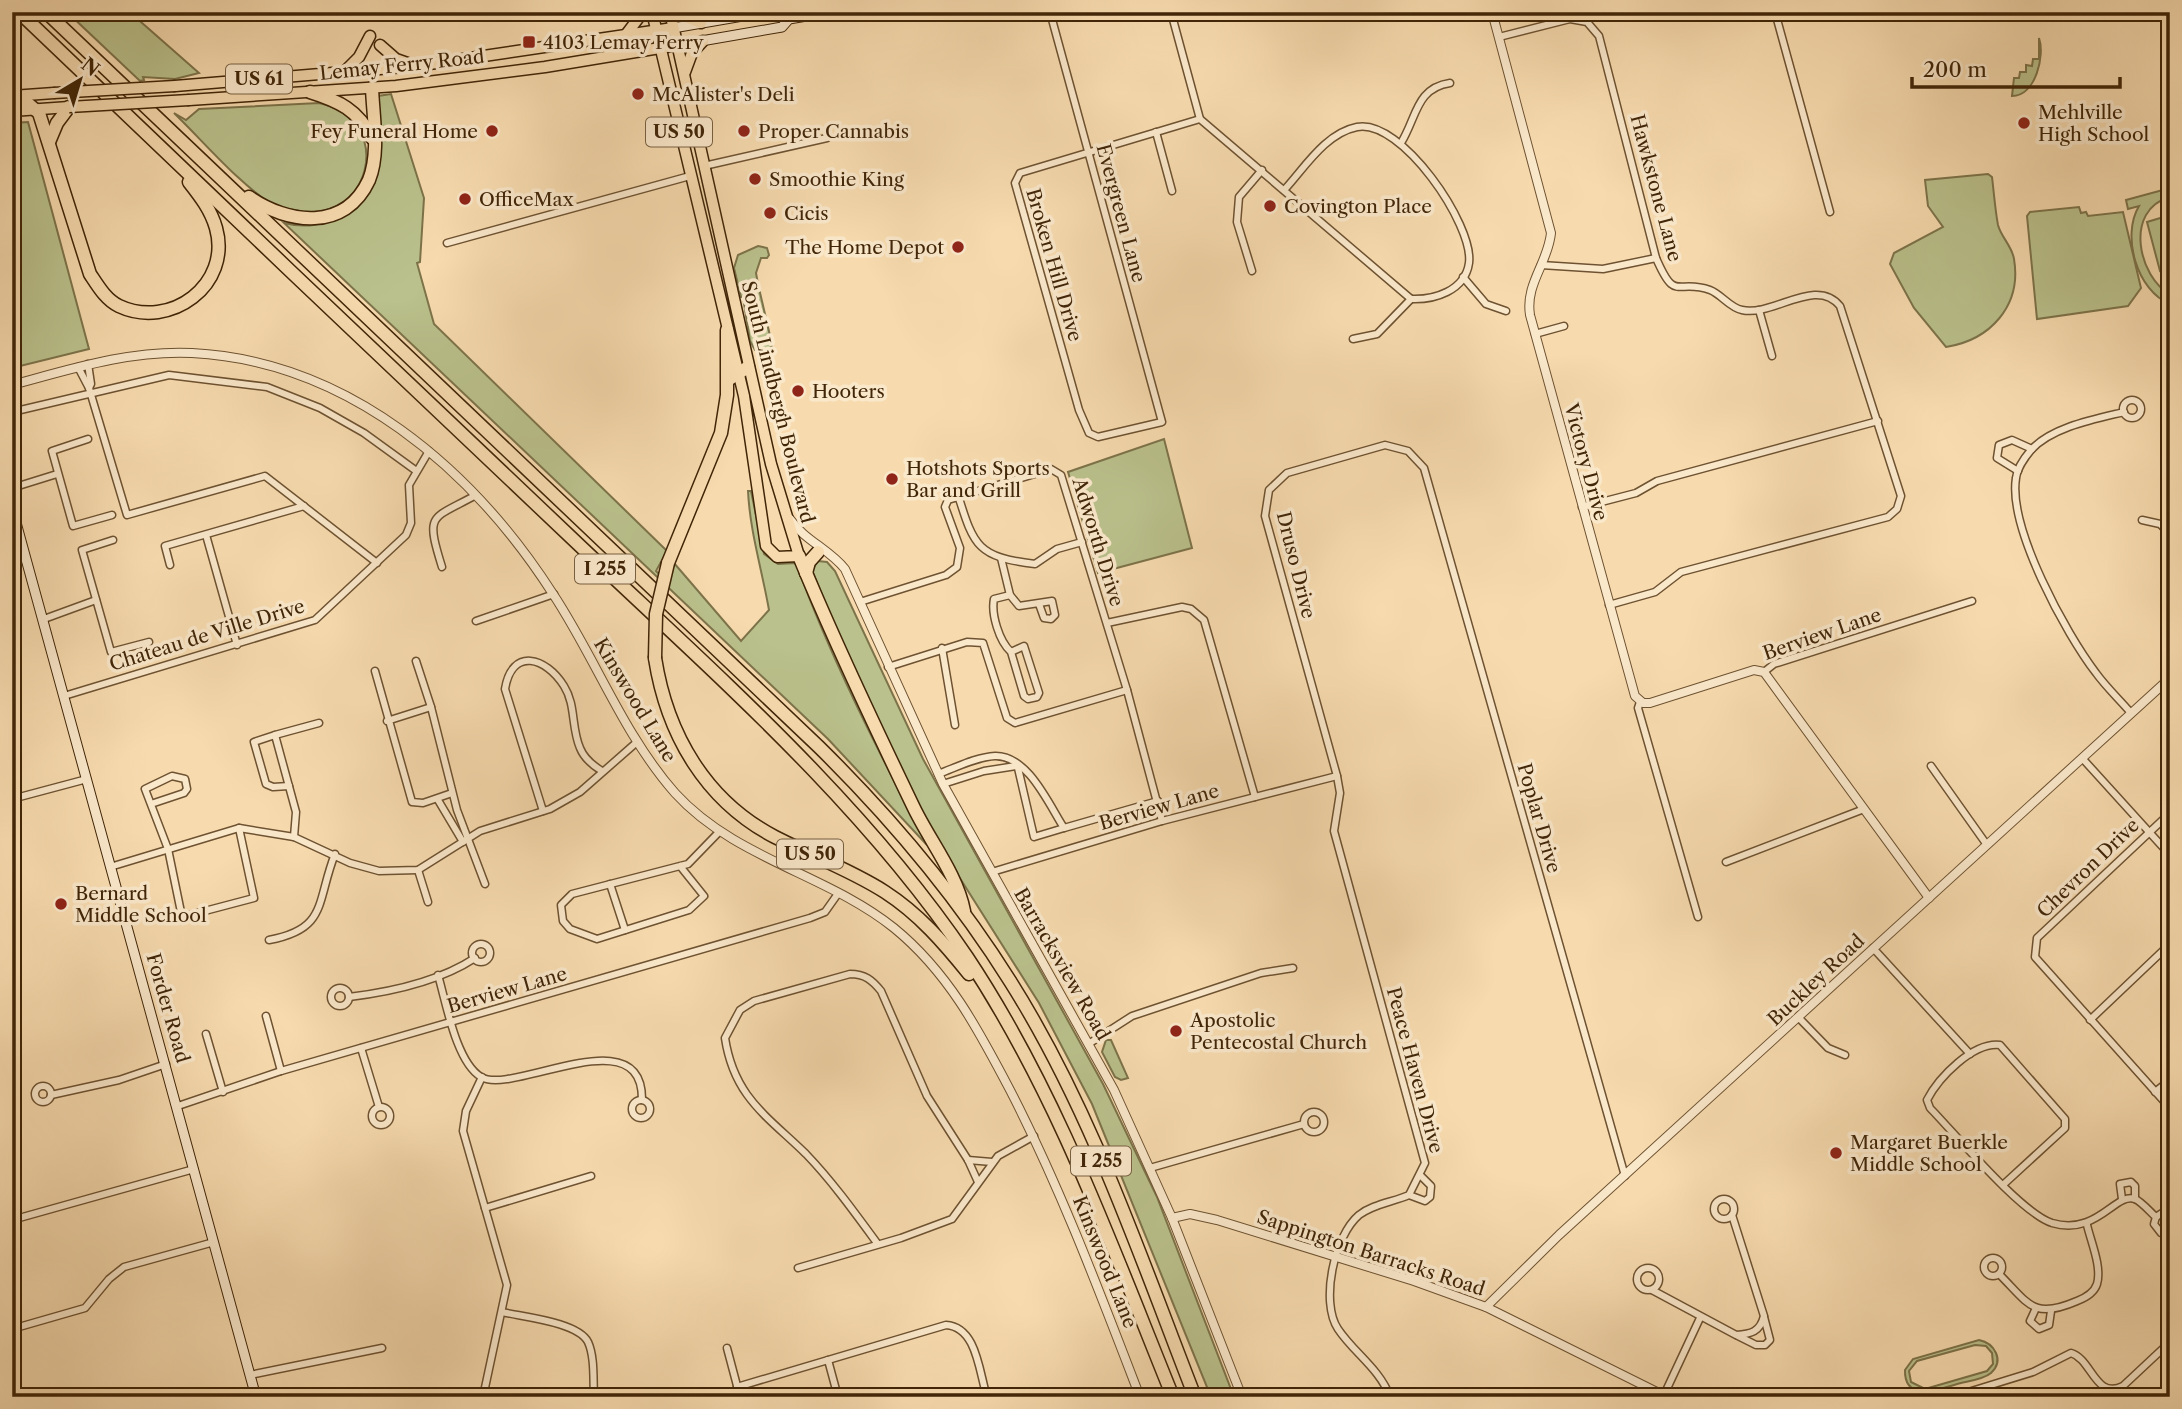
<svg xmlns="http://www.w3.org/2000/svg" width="2182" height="1409" font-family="'Libre Caslon Text',serif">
<rect width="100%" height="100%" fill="#f7dbaf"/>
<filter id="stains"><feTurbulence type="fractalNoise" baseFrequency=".00286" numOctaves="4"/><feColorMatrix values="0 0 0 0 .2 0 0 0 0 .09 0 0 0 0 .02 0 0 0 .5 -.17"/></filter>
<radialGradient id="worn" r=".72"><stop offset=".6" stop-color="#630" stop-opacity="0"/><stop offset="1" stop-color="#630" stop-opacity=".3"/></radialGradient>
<!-- green -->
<g fill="#bac18c" stroke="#7d734a" stroke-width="2" fill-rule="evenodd">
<polygon points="67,12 133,15 199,73 175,79 143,77 144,80 140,81"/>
<path d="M2039,38C2045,55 2036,96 2012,96L2014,78H2019L2020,72H2026V65L2032,66L2033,59H2039Z"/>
<path d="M391,94L424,198L420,262L417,263L434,324L667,551L656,571L667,582L674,563L741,641L769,610C762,570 750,532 748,491H751L764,554L778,564L796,563C831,660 880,754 927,845L828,739L284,223C316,231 338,220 363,200L378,96Z"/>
<path d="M319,103C398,121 370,228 294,210C287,209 279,208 273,205C238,183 204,142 174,113L186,120L199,109Z"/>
<polygon points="28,122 89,349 12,368 12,123"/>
<path d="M1988,174L1992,177C1994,193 1995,209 1998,225C2001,237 2012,246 2014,259C2022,306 1990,340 1946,347L1914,308L1890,264L1894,253L1943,227L1928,206L1925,180Z"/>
<path d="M2170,188V197C2123,210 2139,278 2170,294V304C2137,291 2121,236 2139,206L2128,209L2126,200Z"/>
<polygon points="2079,207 2081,213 2086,212 2088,216 2123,212 2141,288 2128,306 2037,319 2027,216 2030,212"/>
<polygon points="2170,215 2170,268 2160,271 2147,222"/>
<polygon points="758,246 767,248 769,255 767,258 761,258 756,273 758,284 771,340 772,351 755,350 750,341 743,297 741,297 734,268 738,255"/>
<polygon points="1164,439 1192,548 1098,573 1068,472"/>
<polygon points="818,561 827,562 835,571 923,759 1103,1084 1157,1197 1234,1397 1211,1397 1092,1104 1039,1003 937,842 856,679 812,570"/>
<polygon points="1106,1040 1111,1040 1128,1078 1121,1080 1115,1077 1102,1052"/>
<path d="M1979,1340C1994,1343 2005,1360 1991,1373C1984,1379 1970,1381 1961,1383C1942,1388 1904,1404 1905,1370L1913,1359ZM1975,1345L1986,1346L1992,1353L1993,1364L1987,1371L1925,1389L1911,1382L1909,1371L1917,1361Z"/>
</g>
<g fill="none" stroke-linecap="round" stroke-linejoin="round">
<!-- minor casing -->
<g stroke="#6e5231" stroke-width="9">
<g id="minor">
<polyline points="1050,12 1162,422 1098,437 1089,433 1079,410 1015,183 1020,173 1200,119"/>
<polyline points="1171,12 1200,119 1411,299"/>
<polyline points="1775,12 1830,212"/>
<path d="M1499,37L1570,19L1587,22L1599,36L1656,258C1676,304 1676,278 1710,290C1721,294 1730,308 1742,310C1773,317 1816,276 1840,306L1901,496L1897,509L1888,517L1681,572L1655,592L1609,605"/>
<polyline points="1156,132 1172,191"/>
<path d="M1401,143C1417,117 1416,88 1450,83"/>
<polyline points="704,166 827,138"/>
<path d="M1285,189C1305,167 1326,133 1357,127C1401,118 1474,225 1469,263C1465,291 1434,300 1411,299"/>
<polyline points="447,243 690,176"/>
<polyline points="1541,265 1603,269 1656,258"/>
<polyline points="1252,271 1237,222 1239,197 1262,170"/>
<polyline points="1463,277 1486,304 1506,311"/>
<polyline points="1759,310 1772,356"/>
<polyline points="1535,334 1564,326"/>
<polyline points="1353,339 1377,334 1411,299"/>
<polyline points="88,364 91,384 89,388"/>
<polyline points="78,367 89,388 127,515 265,476 377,563"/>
<circle cx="2132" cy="409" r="9"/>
<polyline points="12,412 169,375 267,387 320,408 364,433 415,470"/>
<path d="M2124,412C2095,419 2052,427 2031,450C2025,457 2017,469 2016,478C2008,528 2066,634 2096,673C2106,687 2120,700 2131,713"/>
<polyline points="88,439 52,451 73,526 112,515"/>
<polyline points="2018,471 1997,458 1999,445 2012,440 2032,449"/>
<polyline points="12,488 57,474"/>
<path d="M958,495C974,547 978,557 1035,564L1057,549L1082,542"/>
<polyline points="1582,507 1636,493 1657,481 1878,421"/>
<polyline points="2142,520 2160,524 2170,534"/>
<polyline points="206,535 237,645"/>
<polyline points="113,540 82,550 111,652 149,642"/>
<polyline points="1001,558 1010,595 1019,606 1052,601 1055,615 1051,619 1044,618 1039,604"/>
<polyline points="170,565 165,546 304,506"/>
<path d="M442,567C425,512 431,520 476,495"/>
<path d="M1010,595L994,599C991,614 999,641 1011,652L1024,646L1039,693L1037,697L1028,699L1024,696L1011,652"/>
<polyline points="860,602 946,575 957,567 960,548 945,507 948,500 1051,469 1061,475 1127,690 1162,821"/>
<polyline points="44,619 96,600"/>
<polyline points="476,621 554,594"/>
<polyline points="1107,623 1182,607 1191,609 1204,620 1255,797"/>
<polyline points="942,648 955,725"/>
<polyline points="416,661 431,707 457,810 485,884"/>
<polyline points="888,667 967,642 983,643 1007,718 1015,723 1127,690"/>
<polyline points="375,671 412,802 423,803 452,793"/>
<polyline points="1764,672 1774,664 1972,601"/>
<polyline points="64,696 315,620 406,535 411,523 409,485 429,451"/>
<polyline points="1640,702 1638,708 1698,917"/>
<polyline points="387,721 431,707"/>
<polyline points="275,735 254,742 266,784 273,787 289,786"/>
<polyline points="2082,758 2170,855"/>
<polyline points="1931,766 1987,845"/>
<polyline points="1018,768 1034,837 1064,828"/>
<path d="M938,774C955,768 976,757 995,756C1028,755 1049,805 1064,828L1158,801"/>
<polyline points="943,784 984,771 1016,766"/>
<polyline points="12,799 87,779"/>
<polyline points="438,800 463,842"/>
<polyline points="151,804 184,793 187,789 185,779 172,776 145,789 168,849 182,917 254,898 239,828"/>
<path d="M543,811L505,689C512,647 546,657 564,686C576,705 571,727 580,748C584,758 592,765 602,771"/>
<polyline points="2170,813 2037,938 2035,957 2170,1108"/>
<polyline points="294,837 296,812 275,735 319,723"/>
<polyline points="1726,862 1864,809"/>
<polyline points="680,866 704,896 689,910 597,939 570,929 563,921 561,905 572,894 680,866 688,864 720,831"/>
<polyline points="110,867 239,828 294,837 350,863 379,871 418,870 480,831 550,809 580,792 637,742"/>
<polyline points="418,870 428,902"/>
<polyline points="992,872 1162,821 1337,776"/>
<polyline points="610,884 625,930"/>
<path d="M269,940C328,929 316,902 335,854"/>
<circle cx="481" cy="953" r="9"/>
<polyline points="1873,948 1970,1054"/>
<path d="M438,975C446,1002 456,1062 481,1077C513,1096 643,1016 642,1100"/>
<circle cx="340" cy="997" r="9"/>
<path d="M349,997C390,992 440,981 475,958"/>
<polyline points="266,1016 281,1071"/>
<polyline points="1798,1017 1828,1048 1845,1055"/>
<polyline points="2090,1020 2170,944"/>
<polyline points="206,1034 223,1092"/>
<polyline points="1090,1043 1132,1016 1261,973 1293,968"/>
<polyline points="361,1048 379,1107"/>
<polyline points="482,1077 466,1111 463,1131 507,1285 483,1397"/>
<circle cx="43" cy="1094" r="8"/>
<polyline points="2155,1092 2170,1080"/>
<polyline points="51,1095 119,1080 166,1064"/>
<circle cx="641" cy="1109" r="9"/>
<polyline points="178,1106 281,1071 810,918 825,912 837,895"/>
<circle cx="381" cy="1116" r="9"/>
<circle cx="1314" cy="1122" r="10"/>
<polyline points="968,1160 992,1162"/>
<polyline points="1150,1168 1304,1124"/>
<path d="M2004,1184L2065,1128V1119L2000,1045C1973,1042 1939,1077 1927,1100L1930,1108C1957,1136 2021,1213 2052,1223C2098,1236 2115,1192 2135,1199C2142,1202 2150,1212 2156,1217"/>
<polyline points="1409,1195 1425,1201 1430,1197 1431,1186 1421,1176"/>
<polyline points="2122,1199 2120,1184 2131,1182 2135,1186 2135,1199"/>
<circle cx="1724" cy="1209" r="10"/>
<polyline points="485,1208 591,1176"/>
<polyline points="2156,1217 2154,1224 2161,1233 2170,1231"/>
<polyline points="2156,1217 2162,1213 2170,1216"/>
<polyline points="12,1220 194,1169"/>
<path d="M877,1243C855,1213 832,1181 806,1154C767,1116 734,1097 725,1038L740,1010L754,1001L850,974C865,974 872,980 881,991L927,1096L968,1160L978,1182"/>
<circle cx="1993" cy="1267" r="9"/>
<polyline points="798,1268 901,1238 952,1219 998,1156 1034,1136"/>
<circle cx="1648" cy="1279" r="11"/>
<path d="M1999,1274C2029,1304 2033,1320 2077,1301C2085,1298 2094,1293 2097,1284C2102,1267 2091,1242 2087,1225"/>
<path d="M1652,1290L1736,1335C1751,1334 1760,1332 1764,1316L1732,1215"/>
<polyline points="2036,1308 2030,1321 2039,1329 2049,1325 2051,1311"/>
<path d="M502,1312C523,1317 578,1322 588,1342C595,1357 593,1381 594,1397"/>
<polyline points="12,1329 85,1308 109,1279 124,1267 214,1242"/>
<polyline points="1738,1336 1756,1345 1765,1345 1770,1340 1764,1317"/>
<polyline points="727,1348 740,1397"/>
<polyline points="828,1360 838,1397"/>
<polyline points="250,1375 382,1348"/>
<path d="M737,1387L946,1325C977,1327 979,1372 987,1397"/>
<polyline points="1664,1395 1700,1318"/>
<path d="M1390,1397C1380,1369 1354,1353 1338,1329C1320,1302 1334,1236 1359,1215C1373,1204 1393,1202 1409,1195L1425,1163L1334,831L1340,793L1337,776L1265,516L1269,490L1287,473L1385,445L1408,451L1424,468L1625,1176"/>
<path d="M1952,1397L2033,1372L2071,1353C2092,1359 2095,1400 2123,1386L2170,1342"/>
</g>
</g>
<!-- tertiary casing -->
<g stroke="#6e5231" stroke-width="10">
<g id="tertiary">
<path d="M1492,12L1551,233C1548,263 1525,284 1530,315L1635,696L1643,703H1650L1754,670L1764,672L1929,898"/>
<path d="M12,385C71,369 130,350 192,353C347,361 472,468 553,594C596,659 623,734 675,793C735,859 827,874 894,928C948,972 978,1029 1010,1090C1061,1189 1100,1293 1140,1397"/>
<path d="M790,519C804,540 829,549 845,569L943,784L1114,1090L1172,1218L1242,1397"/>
<polyline points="1172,1218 1190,1214 1217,1220 1414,1281 1486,1307 1667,1397"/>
<polyline points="1486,1307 1559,1235 2170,678"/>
</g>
</g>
<!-- secondary casing -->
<g stroke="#402507" stroke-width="11">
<g id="secondary">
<polyline points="777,12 789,19"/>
<polyline points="673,28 767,12"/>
<polyline points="678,45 782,27 789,19 830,12"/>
<polyline points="12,508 256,1397"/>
</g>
</g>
<!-- primary casing -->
<g stroke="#402507" stroke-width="13">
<g id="primary">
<polyline points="652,12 744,396 766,546 777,557 799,556 771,464 670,12"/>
<polyline points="674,12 701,23"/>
<polyline points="625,36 643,12"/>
<polyline points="380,45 396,59 413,65"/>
<polyline points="685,72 692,53 703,41"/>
<polyline points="343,73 359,57 370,36"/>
<polyline points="175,86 416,66 673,28"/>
<polyline points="12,96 54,93"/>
<polyline points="189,100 396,86 545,67 678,45"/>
<polyline points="12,111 69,107"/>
</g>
</g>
<!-- motorway casing -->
<g stroke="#402507" stroke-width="15">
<g id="motorway">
<path d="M19,12C205,190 391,367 578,544C714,673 861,800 967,957C1057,1092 1112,1247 1173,1397"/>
<path d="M46,12L819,747C891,818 956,895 1010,981C1091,1109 1140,1256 1195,1397"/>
<path d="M310,92C339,101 358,110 372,138"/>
<path d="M19,96L39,113L90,274C98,286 106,300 119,306C170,330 232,285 216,228C211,210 200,196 189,182"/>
<polyline points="49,142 57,123 69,107"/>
<path d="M249,197C288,224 345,232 369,180C380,153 373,116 372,88"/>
<polyline points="728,380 748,367"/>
<path d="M799,556C834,641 873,723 913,806C929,840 957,874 964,911"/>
<polyline points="668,563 721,433 727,395 727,330"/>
<polyline points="806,573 809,562 818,552"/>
<path d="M655,658C667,735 706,801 775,837C812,856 851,870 885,892C919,914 944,943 969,974"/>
</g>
</g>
<!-- minor -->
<use href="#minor" stroke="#fae8cb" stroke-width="6"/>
<!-- tertiary -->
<use href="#tertiary" stroke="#fae8cb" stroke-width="8"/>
<!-- secondary -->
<use href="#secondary" stroke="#fae8cb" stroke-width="9"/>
<!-- primary -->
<use href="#primary" stroke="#f7dbaf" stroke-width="10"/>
<!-- motorway -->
<use href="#motorway" stroke="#f7dbaf" stroke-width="12"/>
<!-- primary-bridge casing -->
<g stroke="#402507" stroke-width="13" stroke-linecap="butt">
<g id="primary-bridge">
<polyline points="54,93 175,86"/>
<polyline points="69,107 189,100"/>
</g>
</g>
<!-- motorway-bridge casing -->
<g stroke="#402507" stroke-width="15" stroke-linecap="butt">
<polyline id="motorway-bridge" points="655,658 656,614 668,563"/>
</g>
<!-- primary-bridge -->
<use href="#primary-bridge" stroke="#f7dbaf" stroke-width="10"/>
<!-- motorway-bridge -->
<use href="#motorway-bridge" stroke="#f7dbaf" stroke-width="12"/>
</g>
<!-- markers -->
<g fill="#8f2418" stroke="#fae8cb" stroke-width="2.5">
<rect x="522" y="35" width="14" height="14" rx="3.5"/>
<circle cx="638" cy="94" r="7"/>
<circle cx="2024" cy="123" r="7"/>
<circle cx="492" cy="131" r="7"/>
<circle cx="744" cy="131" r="7"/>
<circle cx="755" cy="179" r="7"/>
<circle cx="465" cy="199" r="7"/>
<circle cx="1270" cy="206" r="7"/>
<circle cx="770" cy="213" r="7"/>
<circle cx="958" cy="247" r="7"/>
<circle cx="798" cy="391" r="7"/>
<circle cx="892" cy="479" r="7"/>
<circle cx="61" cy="904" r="7"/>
<circle cx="1176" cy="1031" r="7"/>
<circle cx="1836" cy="1153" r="7"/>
</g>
<g text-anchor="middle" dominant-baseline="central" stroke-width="7" stroke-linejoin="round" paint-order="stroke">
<!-- shield labels -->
<g fill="#fae8cb" stroke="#786042" stroke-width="2">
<rect x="226" y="64.5" width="66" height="29" rx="5"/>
<rect x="646" y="117.5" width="66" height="29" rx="5"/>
<rect x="575" y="554.5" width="60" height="29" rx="5"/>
<rect x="777" y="839.5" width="66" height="29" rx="5"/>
<rect x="1071" y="1146.5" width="60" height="29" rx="5"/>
</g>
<g font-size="18" font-weight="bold" fill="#402507">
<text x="259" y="79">US 61</text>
<text x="679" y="132">US 50</text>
<text x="605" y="569">I 255</text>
<text x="810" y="854">US 50</text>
<text x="1101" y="1161">I 255</text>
</g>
<!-- poi labels -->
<g font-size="19" fill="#402507" stroke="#fae8cb" text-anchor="start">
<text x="543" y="42">4103 Lemay Ferry</text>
<text x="652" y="94">McAlister's Deli</text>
<text x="2038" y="112">Mehlville<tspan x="2038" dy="22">High School</tspan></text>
<text x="478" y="131" text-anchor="end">Fey Funeral Home</text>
<text x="758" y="131">Proper Cannabis</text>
<text x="769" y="179">Smoothie King</text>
<text x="479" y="199">OfficeMax</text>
<text x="1284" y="206">Covington Place</text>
<text x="784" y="213">Cicis</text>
<text x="944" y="247" text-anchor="end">The Home Depot</text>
<text x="812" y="391">Hooters</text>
<text x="906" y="468">Hotshots Sports<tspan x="906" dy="22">Bar and Grill</tspan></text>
<text x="75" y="893">Bernard<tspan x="75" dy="22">Middle School</tspan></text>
<text x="1190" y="1020">Apostolic<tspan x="1190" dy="22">Pentecostal Church</tspan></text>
<text x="1850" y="1142">Margaret Buerkle<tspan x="1850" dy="22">Middle School</tspan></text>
</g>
<!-- street labels -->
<g font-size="19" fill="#402507" stroke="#fae8cb">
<text transform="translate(402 65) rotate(-6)">Lemay Ferry Road</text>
<text transform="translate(1656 188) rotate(75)">Hawkstone Lane</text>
<text transform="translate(1121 213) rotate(75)">Evergreen Lane</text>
<text transform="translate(1054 265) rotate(74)">Broken Hill Drive</text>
<text transform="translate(778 402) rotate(76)">South Lindbergh Boulevard</text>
<text transform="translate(1586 462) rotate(75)">Victory Drive</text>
<text transform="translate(1098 542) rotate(73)">Adworth Drive</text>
<text transform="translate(1296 565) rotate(76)">Druso Drive</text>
<text transform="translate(1822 634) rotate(-19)">Berview Lane</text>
<text transform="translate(207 635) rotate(-17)">Chateau de Ville Drive</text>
<text transform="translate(635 700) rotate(59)">Kinswood Lane</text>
<text transform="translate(1159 807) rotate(-16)">Berview Lane</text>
<text transform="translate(1539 818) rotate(74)">Poplar Drive</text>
<text transform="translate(2088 868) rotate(-44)">Chevron Drive</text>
<text transform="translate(1062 964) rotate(60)">Barracksview Road</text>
<text transform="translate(1816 980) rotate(-43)">Buckley Road</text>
<text transform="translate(507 990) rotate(-16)">Berview Lane</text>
<text transform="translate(168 1008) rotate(74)">Forder Road</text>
<text transform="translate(1415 1070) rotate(75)">Peace Haven Drive</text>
<text transform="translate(1371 1253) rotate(18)">Sappington Barracks Road</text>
<text transform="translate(1105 1262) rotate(68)">Kinswood Lane</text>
</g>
</g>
<!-- margin -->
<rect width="2182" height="1409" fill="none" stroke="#f7dbaf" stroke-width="42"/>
<rect x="14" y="14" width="2154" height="1381" fill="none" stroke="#402507" stroke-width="3.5"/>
<rect x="21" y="21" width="2140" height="1367" fill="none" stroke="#402507" stroke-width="2"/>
<!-- north arrow -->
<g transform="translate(80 80) rotate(38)" stroke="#fae8cb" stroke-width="5" paint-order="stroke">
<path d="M0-5L12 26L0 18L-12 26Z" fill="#402507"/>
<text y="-10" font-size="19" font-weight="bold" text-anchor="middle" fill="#402507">N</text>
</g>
<!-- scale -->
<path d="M1912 77v10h208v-10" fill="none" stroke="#402507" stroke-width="3.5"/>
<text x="1923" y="77" font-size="21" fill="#402507" stroke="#fae8cb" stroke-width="5" paint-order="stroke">200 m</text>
<rect width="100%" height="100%" filter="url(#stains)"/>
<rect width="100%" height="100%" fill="url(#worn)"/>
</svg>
